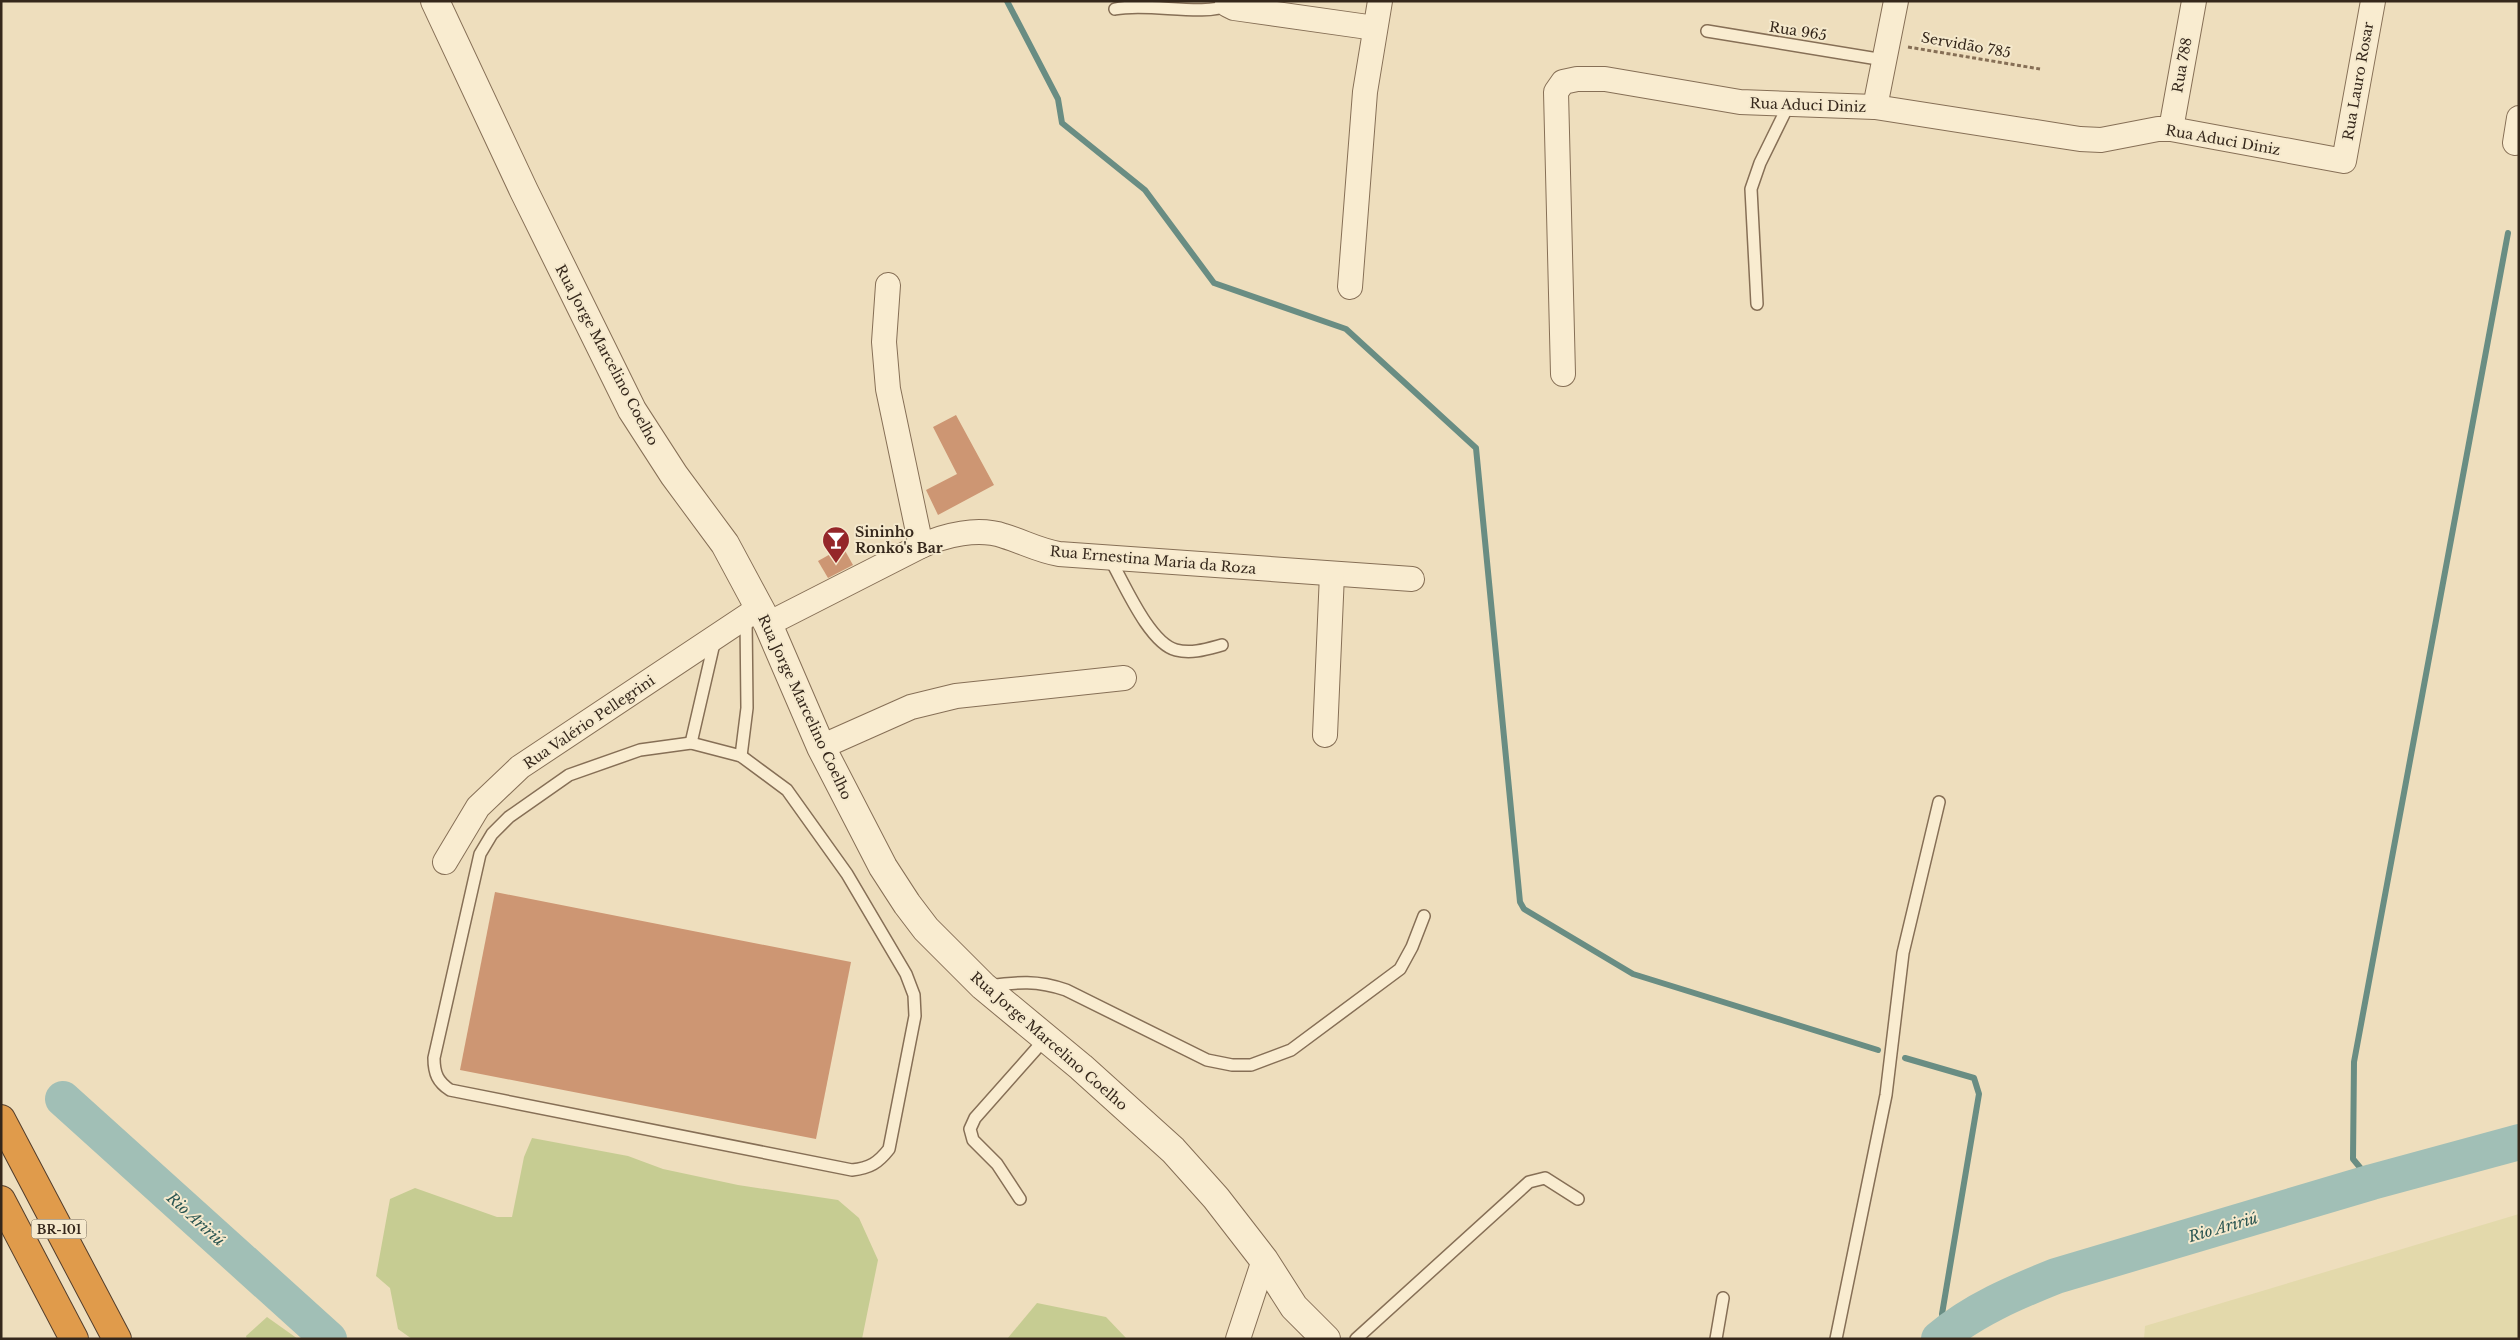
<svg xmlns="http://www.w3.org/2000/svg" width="2520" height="1340" font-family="'Libre Baskerville',serif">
<rect width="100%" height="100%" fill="#eedebd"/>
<!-- farmland -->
<polygon fill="#e3d9ab" points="2519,1214 2519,1339 2144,1339 2145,1326"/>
<!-- green -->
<g fill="#c6cc92">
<polygon points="532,1138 628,1156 663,1169 738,1185 838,1200 859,1218 878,1260 862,1339 412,1339 398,1329 390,1288 376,1276 390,1199 415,1188 497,1217 512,1217 524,1157"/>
<polygon points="1037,1303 1106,1317 1127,1339 1007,1339"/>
<polygon points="267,1317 298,1339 247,1339 246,1336"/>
</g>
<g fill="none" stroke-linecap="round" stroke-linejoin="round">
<!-- stream -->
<g stroke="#698d83" stroke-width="6">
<polyline points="1007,1 1058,99 1062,123 1145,190 1214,283 1346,329 1476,448 1520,902 1524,909 1633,974 1878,1050"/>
<polyline points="1905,1058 1974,1078 1979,1094 1942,1314 1943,1325 1949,1330"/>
<polyline points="2372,1182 2353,1159 2354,1062 2508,233"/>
</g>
<!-- river -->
<g stroke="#a1bfb6" stroke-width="36">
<polyline points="63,1099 329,1339"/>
<path d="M1939,1339C1973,1310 2016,1292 2056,1276L2372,1182L2519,1142"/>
</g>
</g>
<!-- building -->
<g fill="#cd9673">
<polygon points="956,415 994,485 938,515 926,490 957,474 933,427"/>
<polygon points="843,547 853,565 828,578 818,561"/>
<polygon points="495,892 851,962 816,1139 460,1070"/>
</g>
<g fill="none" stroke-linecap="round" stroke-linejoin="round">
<!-- service casing -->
<g stroke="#866f56" stroke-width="14">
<g id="service">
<path d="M1115,9C1147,2 1204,17 1228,5"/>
<polyline points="1707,31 1884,60"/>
<polyline points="1757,304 1751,189 1760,163 1789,104"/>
<path d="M1110,559C1124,583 1149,643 1176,650C1192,654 1207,649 1222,645"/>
<path d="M691,743L741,756L787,790L847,874L906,974L914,995L915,1016L889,1149C878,1163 870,1168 852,1170L450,1090C438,1082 434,1074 434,1058L480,854L492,834L509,817L569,775L640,750Z"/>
<polyline points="691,743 715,639"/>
<polyline points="741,756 747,708 746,617"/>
<path d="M987,986C1018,982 1037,980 1066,990L1207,1060L1232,1065H1251L1291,1050L1400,969L1412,947L1424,916"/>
<polyline points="1020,1199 997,1164 973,1140 970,1129 975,1118 1045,1039"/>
<polyline points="1356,1339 1529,1182 1545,1178 1578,1199"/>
<polyline points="1716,1339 1723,1298"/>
<polyline points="1836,1339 1886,1095 1903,953 1939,802"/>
</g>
</g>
<!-- minor casing -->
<g stroke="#866f56" stroke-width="26">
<g id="minor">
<polyline points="1227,1 1228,5 1234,8 1375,28"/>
<polyline points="1875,107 1896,1"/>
<polyline points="2171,129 2194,1"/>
<polyline points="2515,143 2519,118"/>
<polyline points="888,285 884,342 888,389 921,546"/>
<polyline points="1350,287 1365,92 1380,1"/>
<polyline points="1563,374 1556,92 1563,82 1577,79 1605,79 1740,102 1875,107 2080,139 2101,140 2158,129 2171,129 2344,161 2373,1"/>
<path d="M768,624L921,546C945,535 978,527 1004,536C1024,542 1037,550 1059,554L1412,579"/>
<polyline points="1325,735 1332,574"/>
<polyline points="821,747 911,707 956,696 1124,678"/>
<polyline points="445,862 478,807 520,767 759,608"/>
<polyline points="1238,1339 1264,1260"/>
</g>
</g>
<!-- tertiary casing -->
<g stroke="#866f56" stroke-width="30">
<polyline id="tertiary" points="435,1 524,191 632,410 674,475 725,544 768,624 821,747 883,867 907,904 926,929 983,986 1081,1067 1173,1150 1216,1198 1264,1260 1294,1307 1326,1339"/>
</g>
<!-- motorway casing -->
<g stroke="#533d2b" stroke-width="30">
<g id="motorway">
<polyline points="1,1119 117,1339"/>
<polyline points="1,1200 74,1339"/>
</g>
</g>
<!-- path -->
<polyline stroke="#866f56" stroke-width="3" stroke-dasharray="4 2.5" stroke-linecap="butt" points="1908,47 2040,69"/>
<!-- service -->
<use href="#service" stroke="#f9ecd0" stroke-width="11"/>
<!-- minor -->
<use href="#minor" stroke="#f9ecd0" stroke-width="24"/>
<!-- tertiary -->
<use href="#tertiary" stroke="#f9ecd0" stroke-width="28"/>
<!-- motorway -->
<use href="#motorway" stroke="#e09b4b" stroke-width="28"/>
</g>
<!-- icons -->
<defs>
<g id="bar-pin" transform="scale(1.4375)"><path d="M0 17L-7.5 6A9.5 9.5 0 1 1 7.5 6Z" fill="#952629" stroke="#f5e9cd"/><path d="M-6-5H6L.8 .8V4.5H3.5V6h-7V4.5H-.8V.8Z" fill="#fff"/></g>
</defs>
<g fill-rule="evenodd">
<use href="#bar-pin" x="836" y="540"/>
</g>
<g text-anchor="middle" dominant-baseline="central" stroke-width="4" stroke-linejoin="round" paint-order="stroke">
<!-- shield labels -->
<rect fill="#f5e9cd" stroke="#6f6150" stroke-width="1" x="31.5" y="1219.5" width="55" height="19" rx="4"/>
<g font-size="12" font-weight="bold" fill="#35271b">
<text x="59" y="1229">BR-101</text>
</g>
<!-- street labels -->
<g font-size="14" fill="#35271b" stroke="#f5e9cd">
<text transform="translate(1798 31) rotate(9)">Rua 965</text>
<text transform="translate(1966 45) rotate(10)">Servidão 785</text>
<text transform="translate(2182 65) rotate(-80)">Rua 788</text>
<text transform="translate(2358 81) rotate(-80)">Rua Lauro Rosar</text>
<text transform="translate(1808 105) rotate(2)">Rua Aduci Diniz</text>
<text transform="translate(2223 140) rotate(10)">Rua Aduci Diniz</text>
<text transform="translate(607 355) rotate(62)">Rua Jorge Marcelino Coelho</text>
<text transform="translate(1153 560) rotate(5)">Rua Ernestina Maria da Roza</text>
<text transform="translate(805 707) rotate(65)">Rua Jorge Marcelino Coelho</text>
<text transform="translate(589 722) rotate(-34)">Rua Valério Pellegrini</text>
<text transform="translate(1049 1041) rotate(41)">Rua Jorge Marcelino Coelho</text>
</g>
<!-- poi labels -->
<g font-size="14" font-weight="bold" fill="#35271b" stroke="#f5e9cd" text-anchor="start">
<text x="855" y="532">Sininho<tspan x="855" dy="16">Ronko's Bar</tspan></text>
</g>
<!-- water labels -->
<g font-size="15" font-style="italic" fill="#2a5551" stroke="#f5e9cd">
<text transform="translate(196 1219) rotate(42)">Rio Aririú</text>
<text transform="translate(2223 1227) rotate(-16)">Rio Aririú</text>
</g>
</g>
<!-- border -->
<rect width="2520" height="1340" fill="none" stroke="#35271b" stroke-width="5"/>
</svg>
